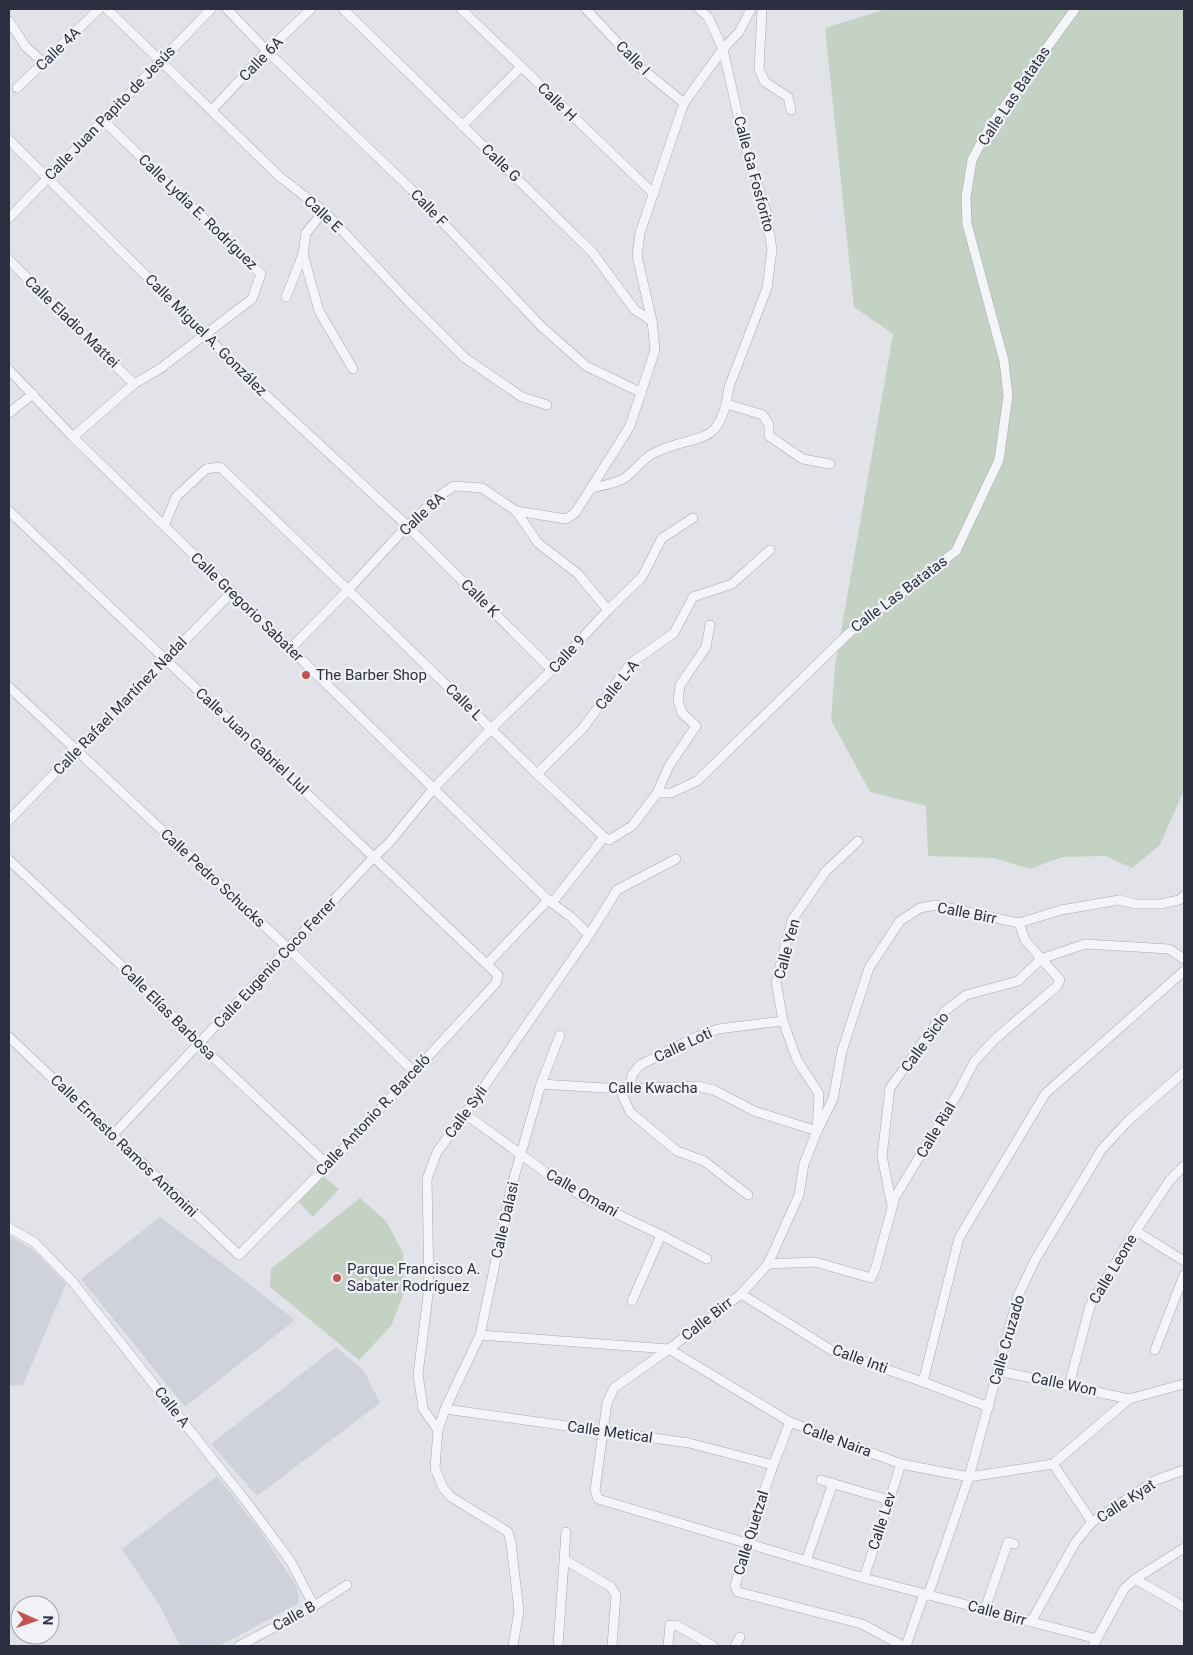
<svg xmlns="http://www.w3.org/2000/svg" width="1193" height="1655" font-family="Roboto,sans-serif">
<rect width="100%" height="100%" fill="#e2e3e9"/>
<!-- built -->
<g fill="#d0d2db">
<polygon points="160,1217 226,1266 295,1320 185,1407 81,1279"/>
<polygon points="9,1235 34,1251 66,1284 23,1385 9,1386"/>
<polygon points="336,1347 364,1371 380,1403 257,1496 211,1444"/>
<polygon points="217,1476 259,1529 297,1587 299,1600 296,1605 219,1646 180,1646 160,1606 122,1549"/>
</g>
<!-- green -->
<g fill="#c4d2c3">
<polygon points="886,9 1184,9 1184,790 1160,845 1132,868 1105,856 1062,857 1030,869 994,858 928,856 926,806 870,792 831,720 835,666 893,334 854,307 825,28"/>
<polygon points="323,1176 339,1189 313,1217 299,1202"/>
<polygon points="360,1198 386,1221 403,1253 404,1293 391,1326 359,1360 270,1287 271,1269"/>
</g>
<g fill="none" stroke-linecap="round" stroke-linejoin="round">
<!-- minor casing -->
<g stroke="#a7a9b3" stroke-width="10">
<g id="minor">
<polyline points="107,9 280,177 324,211 408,301 465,358 522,397 547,405"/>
<polyline points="227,9 267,51 411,189 542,327 586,366 642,393"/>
<polyline points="343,9 592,252 635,310 652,321"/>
<polyline points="461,9 654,194"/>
<polyline points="586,9 641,68 684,103"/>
<polyline points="762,9 759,69 765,82 788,97 791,110"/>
<polyline points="9,21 26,47 44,63"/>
<polyline points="17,88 99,9"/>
<polyline points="212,110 267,51 311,9"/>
<polyline points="462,126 521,67"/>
<polyline points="9,140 205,334 239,370 401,520 552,670"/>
<polyline points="9,218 211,9"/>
<polyline points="303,254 319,311 353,369"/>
<polyline points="9,260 134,384"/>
<polyline points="286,297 303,254 306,233 324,211"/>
<polyline points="9,370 73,437 548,900 571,917 589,935"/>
<polyline points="727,404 763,415 769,425 769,436 803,459 830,464"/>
<polyline points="9,413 33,394"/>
<polyline points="73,437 134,384 161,368 252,299 261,274 104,121"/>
<polyline points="591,488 630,426 655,350 652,321 637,256 640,233 684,103 723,49 739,32 751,9"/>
<polyline points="9,511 498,975 496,983 328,1165 239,1255 9,1037"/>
<path d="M516,511L566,519L575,513L591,488C601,486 612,484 621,480C634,474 641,459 654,453C699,431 720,451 729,387L767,288L772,250L766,211L744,142L723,49L708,17L699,9"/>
<polyline points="164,526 176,497 206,469 220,467 396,636 537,774 604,837 609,840 632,826 657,793 671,793 697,781 849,633 956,551 999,460 1008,396 1004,361 967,224 966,197 972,160 989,128 1075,9"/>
<polyline points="290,649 348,590 407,526 439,496 454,486 482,488 516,511 538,543 578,574 608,610"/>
<polyline points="9,687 289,949 413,1071"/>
<polyline points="537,774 583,728 631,663 674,633 693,597 732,584 770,550"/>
<polyline points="657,793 669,766 696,726 682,713 678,701 680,685 706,647 710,625"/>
<polyline points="9,820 232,592"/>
<polyline points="9,860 140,983 199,1044 328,1165"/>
<polyline points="552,903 604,837"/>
<polyline points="487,964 548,900"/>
<polyline points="541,1084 620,1089 697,1086 714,1090 754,1111 817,1131 819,1094 797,1060 783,1021 776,982 792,920 826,871 858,841"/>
<polyline points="620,1089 630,1112 677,1151 704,1161 748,1195"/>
<polyline points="630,1089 632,1075 640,1065 696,1037 718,1029 783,1021"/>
<polyline points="465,1114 559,1182 590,1201 661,1235 707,1259"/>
<polyline points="112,1136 374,857 389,843 434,788 491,729 552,670 608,610 642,577 662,538 693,518"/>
<polyline points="892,1206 882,1156 890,1088 945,1011 966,995 1018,981 1041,959 1085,944 1169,949 1184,959"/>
<polyline points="9,1228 34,1242 72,1281 249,1505 291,1562 314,1606"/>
<polyline points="1136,1231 1184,1261"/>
<polyline points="768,1264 815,1262 871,1278 875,1270 895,1197 959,1091 974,1062 994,1040 1057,986 1060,980 1025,940 1019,923"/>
<polyline points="741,1294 831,1350 923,1382 989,1407"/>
<polyline points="632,1301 661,1235"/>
<polyline points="480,1335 669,1349 790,1422 901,1464 969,1477 1053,1464 1129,1399 1184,1384"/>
<polyline points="1155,1350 1184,1275"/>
<polyline points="999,1371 1129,1399"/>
<polyline points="923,1382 959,1238 1045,1094 1184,971"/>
<polyline points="1069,1385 1090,1306 1125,1247 1170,1180 1184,1166"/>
<polyline points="445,1409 689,1443 773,1465"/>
<path d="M790,1422C768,1476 750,1530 735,1586L738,1592L862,1624L903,1646"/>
<polyline points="438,1430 423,1409 418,1374 429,1288 427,1179 437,1152 465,1114 589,935 617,890 676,859"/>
<polyline points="1053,1464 1092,1522"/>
<polyline points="821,1480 889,1500"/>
<polyline points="565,1560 611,1587 616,1595 612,1646"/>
<polyline points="806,1561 833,1483"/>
<polyline points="864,1578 901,1464"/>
<polyline points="1135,1579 1184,1607"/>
<polyline points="928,1595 969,1477 1018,1296 1035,1260 1102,1149 1129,1120 1184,1072"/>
<polyline points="985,1609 1008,1542 1014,1544"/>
<polyline points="1031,1622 1075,1543 1092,1522 1156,1480 1184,1470"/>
<polyline points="1097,1639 864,1578 598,1499 595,1490 607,1403 614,1388 669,1349 741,1294 768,1264 799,1195 804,1164 817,1131 833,1099 842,1051 869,968 900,921 920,908 936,905 1019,923 1061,910 1119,900 1136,904 1161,904 1179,900 1184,896"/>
<polyline points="239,1646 314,1606 347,1585"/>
<polyline points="513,1646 519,1611 511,1543 508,1532 451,1497 443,1488 435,1468 438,1430 445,1409 480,1335 511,1188 541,1084 560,1035"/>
<polyline points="558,1646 566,1532"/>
<polyline points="668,1646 670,1625 676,1625 713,1646"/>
<polyline points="735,1646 740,1637"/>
<polyline points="906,1646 924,1594"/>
<polyline points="1093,1646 1124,1589 1135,1579 1184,1548"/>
</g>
</g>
<!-- minor -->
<use href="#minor" stroke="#f4f5f8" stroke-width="9"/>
</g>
<!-- markers -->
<g fill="#c6534f" stroke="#f1f2f7" stroke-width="2">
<circle cx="306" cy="675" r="5"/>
<circle cx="337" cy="1278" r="5"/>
</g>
<g text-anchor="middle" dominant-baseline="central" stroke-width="4.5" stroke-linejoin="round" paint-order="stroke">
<!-- street labels -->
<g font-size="15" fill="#2b2f40" stroke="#f1f2f7">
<text transform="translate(58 49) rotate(-44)">Calle 4A</text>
<text transform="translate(633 58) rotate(45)">Calle I</text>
<text transform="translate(261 59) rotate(-46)">Calle 6A</text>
<text transform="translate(1014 96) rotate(-56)">Calle Las Batatas</text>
<text transform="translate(557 102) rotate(44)">Calle H</text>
<text transform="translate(110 113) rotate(-46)">Calle Juan Papito de Jesús</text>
<text transform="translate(501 163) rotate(44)">Calle G</text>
<text transform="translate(754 174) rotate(75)">Calle Ga Fosforito</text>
<text transform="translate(429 208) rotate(46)">Calle F</text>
<text transform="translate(198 212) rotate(44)">Calle Lydia E. Rodríguez</text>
<text transform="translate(323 214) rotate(43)">Calle E</text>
<text transform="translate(72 322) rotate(44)">Calle Eladio Mattei</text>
<text transform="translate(206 335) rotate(45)">Calle Miguel A. González</text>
<text transform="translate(422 514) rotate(-43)">Calle 8A</text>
<text transform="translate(899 594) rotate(-37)">Calle Las Batatas</text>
<text transform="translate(480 598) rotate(45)">Calle K</text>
<text transform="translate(247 607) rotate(44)">Calle Gregorio Sabater</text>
<text transform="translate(567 654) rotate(-47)">Calle 9</text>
<text transform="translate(617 685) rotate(-51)">Calle L-A</text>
<text transform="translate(464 702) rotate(45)">Calle L</text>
<text transform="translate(120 706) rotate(-46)">Calle Rafael Martínez Nadal</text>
<text transform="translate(252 741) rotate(43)">Calle Juan Gabriel Llul</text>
<text transform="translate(213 878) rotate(43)">Calle Pedro Schucks</text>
<text transform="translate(967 913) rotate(11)">Calle Birr</text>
<text transform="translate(787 949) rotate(-75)">Calle Yen</text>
<text transform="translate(275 963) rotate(-47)">Calle Eugenio Coco Ferrer</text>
<text transform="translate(168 1012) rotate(45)">Calle Elías Barbosa</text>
<text transform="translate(925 1042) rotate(-54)">Calle Siclo</text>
<text transform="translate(683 1045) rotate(-25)">Calle Loti</text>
<text x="653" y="1088">Calle Kwacha</text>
<text transform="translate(466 1112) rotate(-54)">Calle Syli</text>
<text transform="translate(373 1115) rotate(-47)">Calle Antonio R. Barceló</text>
<text transform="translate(936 1130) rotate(-59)">Calle Rial</text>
<text transform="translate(124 1146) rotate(44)">Calle Ernesto Ramos Antonini</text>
<text transform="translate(582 1193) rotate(30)">Calle Omani</text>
<text transform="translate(505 1220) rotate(-77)">Calle Dalasi</text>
<text transform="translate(1113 1269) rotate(-59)">Calle Leone</text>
<text transform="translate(707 1319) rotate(-38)">Calle Birr</text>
<text transform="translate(1007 1340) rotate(-74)">Calle Cruzado</text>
<text transform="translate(860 1359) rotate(20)">Calle Inti</text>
<text transform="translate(1064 1384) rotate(12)">Calle Won</text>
<text transform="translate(172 1407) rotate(52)">Calle A</text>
<text transform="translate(610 1432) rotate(8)">Calle Metical</text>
<text transform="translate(837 1440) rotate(20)">Calle Naira</text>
<text transform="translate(1126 1501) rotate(-33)">Calle Kyat</text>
<text transform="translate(882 1521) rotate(-72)">Calle Lev</text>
<text transform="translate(751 1533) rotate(-73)">Calle Quetzal</text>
<text transform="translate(997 1613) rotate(15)">Calle Birr</text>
<text transform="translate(294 1616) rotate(-29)">Calle B</text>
</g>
<!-- poi labels -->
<g font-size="15" fill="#2b2f40" stroke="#f1f2f7" text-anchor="start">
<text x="316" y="675">The Barber Shop</text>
<text x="347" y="1269">Parque Francisco A.<tspan x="347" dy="17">Sabater Rodríguez</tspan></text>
</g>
</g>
<!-- border -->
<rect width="1193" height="1655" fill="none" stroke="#2b2f40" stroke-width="20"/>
<!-- north arrow -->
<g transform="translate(35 1620) rotate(92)"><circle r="24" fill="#f1f2f7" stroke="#a2a4ae"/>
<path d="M0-4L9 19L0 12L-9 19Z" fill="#c6534f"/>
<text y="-8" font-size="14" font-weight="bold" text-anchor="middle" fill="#2b2f40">N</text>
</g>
</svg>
